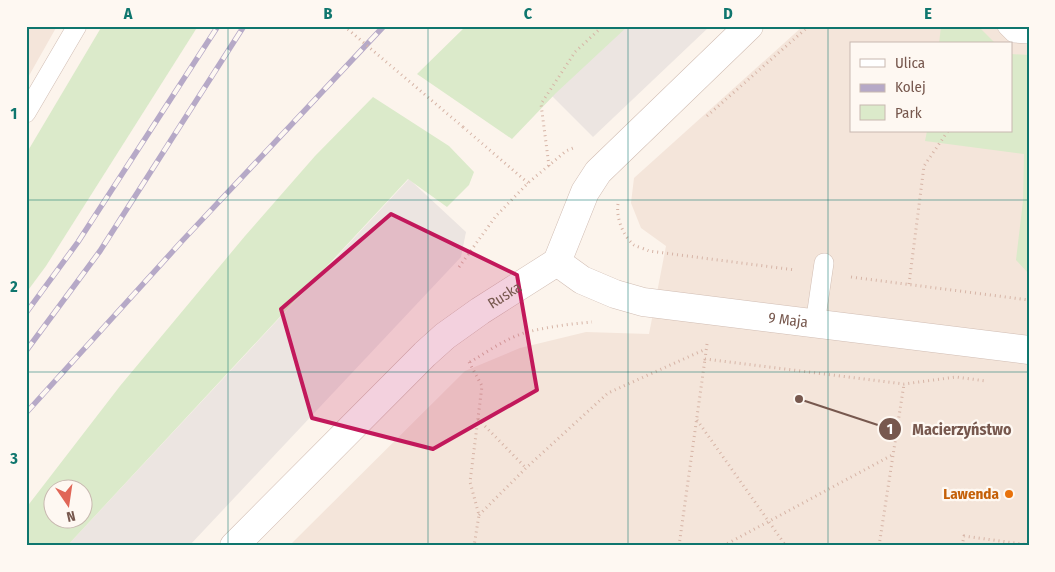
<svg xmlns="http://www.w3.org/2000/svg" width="1055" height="572" font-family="'Fira Sans Condensed',sans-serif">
<rect width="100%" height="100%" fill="#fcf4ec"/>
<!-- residential -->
<g fill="#f4e5da" fill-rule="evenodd">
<polygon points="26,26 57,26 26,81"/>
<path d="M803,26H1029V546H289L465,371L520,348L586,332L649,334L666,246L641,228L631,203L634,178ZM851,44H1011V131H851Z"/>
</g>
<!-- industrial -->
<g fill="#ece5e1">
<polygon points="595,26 710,26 593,137 544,88"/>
<polygon points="409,179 466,232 461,257 189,546 67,546"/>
</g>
<!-- green -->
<g fill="#dbeaca" fill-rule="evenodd">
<polygon points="102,26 198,26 46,266 26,293 26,154"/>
<polygon points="466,26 628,26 556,93 512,139 417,74"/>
<polygon points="941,26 978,26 996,44 939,44"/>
<polygon points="1011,54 1029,55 1029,274 1016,260 1023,201 1024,154 925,141 927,131 1011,131"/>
<path d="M373,97L449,146L474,172L469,185L447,207L408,179L67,546H26V508L120,386L245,236L315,156ZM52,490H82V520H52Z"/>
</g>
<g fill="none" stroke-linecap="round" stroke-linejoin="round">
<!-- lane casing -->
<g stroke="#d1bdb3" stroke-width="20">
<g id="lane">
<polyline points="1007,26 1014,33 1029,34"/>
<polyline points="26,113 77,26"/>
<polyline points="815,324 824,263"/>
</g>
</g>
<!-- street casing -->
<g stroke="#d1bdb3" stroke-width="29">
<g id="street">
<path id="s1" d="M557,262L582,280L615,294L643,302L1029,350"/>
<path id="s2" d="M234,546L425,354L445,336L480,311L557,262L585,192L598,172L749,26"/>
</g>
</g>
<!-- path -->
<g stroke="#d6b4a6" stroke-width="3" stroke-dasharray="1 4" stroke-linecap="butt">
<polyline points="707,116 809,26"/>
<polyline points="463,127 528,183"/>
<polyline points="549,166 541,104 575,52 603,26"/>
<path d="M618,204C616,218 623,236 634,245C638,247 645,249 649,251L795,270"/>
<polyline points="459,267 496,216 528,183 566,151 573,148"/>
<polyline points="851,277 1029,300"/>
<polyline points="909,284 924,166 948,131"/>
<polyline points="707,344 705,359 904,384 956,377 986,381"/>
<polyline points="469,362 482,386 470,482 479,515 474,546"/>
<path d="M470,362C487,352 505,339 524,333C546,327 569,324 592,322"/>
<polyline points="478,419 526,468"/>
<polyline points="697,420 786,546"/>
<polyline points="479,515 526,468 608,393 706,349"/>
<polyline points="679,546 705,359"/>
<polyline points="723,546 894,454"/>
<polyline points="879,546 904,384"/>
<polyline points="962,546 964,536 1029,545"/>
</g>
<!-- lane -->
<use href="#lane" stroke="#fff" stroke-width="19"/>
<!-- street -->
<use href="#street" stroke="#fff" stroke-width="28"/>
<!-- rail casing -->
<g stroke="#b6a9c7" stroke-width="5.5">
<g id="rail">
<polyline points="26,313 78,242 218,26"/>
<polyline points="26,351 100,251 244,26"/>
<polyline points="26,413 183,240 384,26"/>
</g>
</g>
<!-- rail -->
<use href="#rail" stroke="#fef8f2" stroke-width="4" stroke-dasharray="11" stroke-linecap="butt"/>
<!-- path-bridge -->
<polyline stroke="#d6b4a6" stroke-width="3" stroke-dasharray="1 4" stroke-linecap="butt" points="344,26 463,127"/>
</g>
<!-- marked area -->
<path fill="#c2185b" fill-opacity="0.2" stroke="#c2185b" stroke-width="4" stroke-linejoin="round" d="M391,214L517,275L537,390L433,449L312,418L281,309Z"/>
<!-- grid -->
<path fill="none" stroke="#0f766e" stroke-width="1" stroke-opacity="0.55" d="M228,26V546M428,26V546M628,26V546M828,26V546M26,200H1029M26,372H1029"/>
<!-- markers -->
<circle fill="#e8710a" stroke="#fef8f2" stroke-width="2" cx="1009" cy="494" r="5"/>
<g text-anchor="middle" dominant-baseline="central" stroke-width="4.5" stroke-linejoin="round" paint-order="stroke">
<!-- street labels -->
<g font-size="15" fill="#77584e" stroke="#fef8f2">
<text stroke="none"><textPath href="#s2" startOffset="370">Ruska</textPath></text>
<text stroke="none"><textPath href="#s1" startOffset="242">9 Maja</textPath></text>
</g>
<!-- food labels -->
<g font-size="15" font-weight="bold" fill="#c56008" stroke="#fef8f2" text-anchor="end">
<text x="999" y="494">Lawenda</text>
</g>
</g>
<!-- callouts -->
<path fill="none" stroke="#77584e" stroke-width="2" d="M799 399L890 429"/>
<g fill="#77584e" stroke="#fef8f2" stroke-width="2">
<circle cx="799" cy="399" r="5"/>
<circle cx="890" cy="429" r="12"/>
</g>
<g font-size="15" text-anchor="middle" font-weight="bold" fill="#fff">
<text x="890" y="434">1</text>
</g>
<g font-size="16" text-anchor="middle" font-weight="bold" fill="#77584e" stroke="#fef8f2" stroke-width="4.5" stroke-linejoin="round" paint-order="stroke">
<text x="962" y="435">Macierzyństwo</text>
</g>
<!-- border -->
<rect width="1055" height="572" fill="none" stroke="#fef8f2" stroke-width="55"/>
<!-- legend -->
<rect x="850" y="42" width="162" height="90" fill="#fef8f2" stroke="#c8b8b0"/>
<rect x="860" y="59" width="25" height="8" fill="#ffffff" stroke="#c8b8b0"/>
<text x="895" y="68" font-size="15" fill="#77584e">Ulica</text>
<rect x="860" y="84" width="25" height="8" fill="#b6a9c7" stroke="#c8b8b0"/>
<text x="895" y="92" font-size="15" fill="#77584e">Kolej</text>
<rect x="860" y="105" width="25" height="15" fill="#dbeaca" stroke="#c8b8b0"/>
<text x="895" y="118" font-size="15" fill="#77584e">Park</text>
<!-- north arrow -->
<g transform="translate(68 504) rotate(167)"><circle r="24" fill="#fef8f2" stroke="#c8b8b0"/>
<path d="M0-4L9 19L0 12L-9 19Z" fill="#e06657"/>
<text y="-8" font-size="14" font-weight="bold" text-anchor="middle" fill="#77584e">N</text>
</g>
<rect x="28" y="28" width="1000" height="516" fill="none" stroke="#0f766e" stroke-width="2"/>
<g font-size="16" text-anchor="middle" font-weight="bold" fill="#0f766e">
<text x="128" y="19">A</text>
<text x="328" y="19">B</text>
<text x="528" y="19">C</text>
<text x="728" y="19">D</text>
<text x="928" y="19">E</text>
<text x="14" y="119">1</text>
<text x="14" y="292">2</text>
<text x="14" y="464">3</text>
</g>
</svg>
